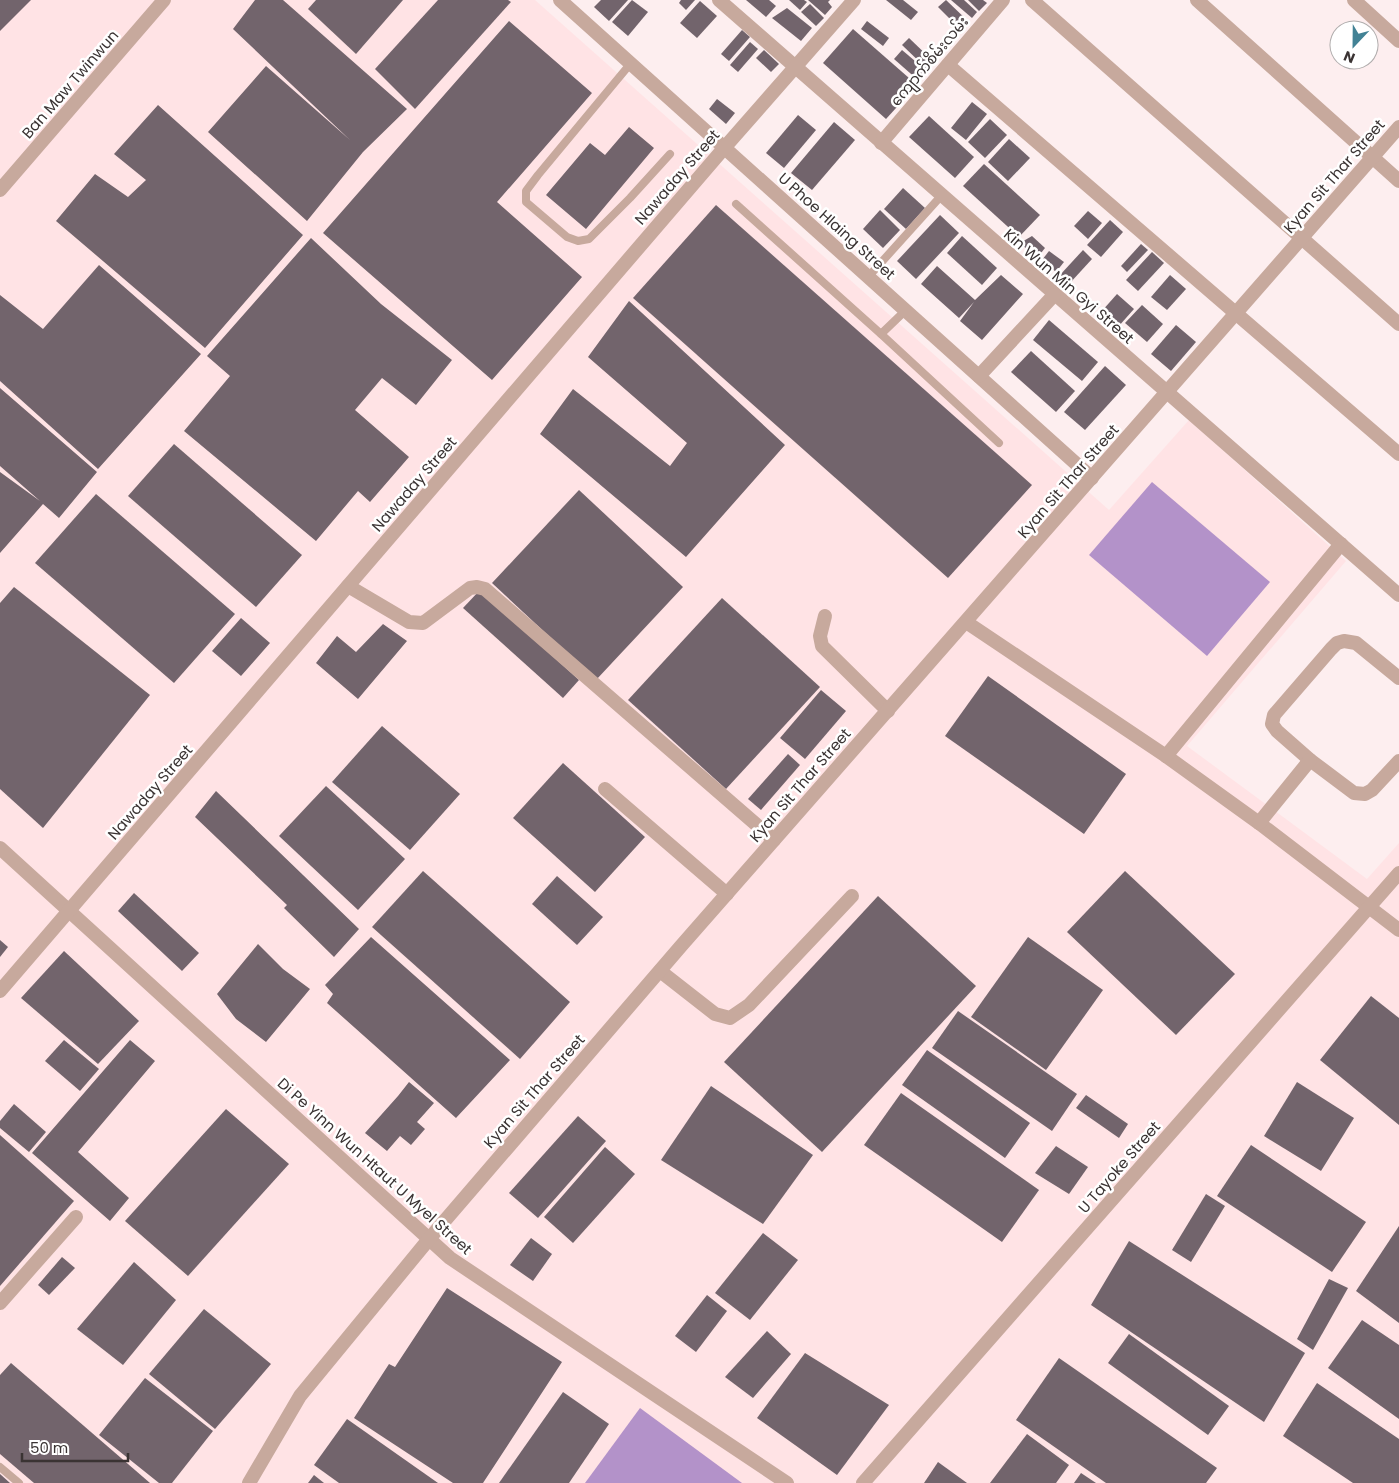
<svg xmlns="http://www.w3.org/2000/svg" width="1399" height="1483" font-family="Poppins,'Noto Sans Myanmar',sans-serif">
<rect width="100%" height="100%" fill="#fdeeef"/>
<!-- built -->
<polygon fill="#ffe3e5" points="0,0 535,0 1109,510 1189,420 1346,561 1187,746 1367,879 1399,843 1399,1483 0,1483"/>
<!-- water -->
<g fill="#b392c9">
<polygon points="1152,482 1270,582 1207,656 1089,555"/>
<polygon points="640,1408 742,1483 585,1483"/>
</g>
<!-- building -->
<g fill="#72646c">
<polygon points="0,0 31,0 0,31"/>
<polygon points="255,0 283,0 407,109 363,152 307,221 208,132 266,66 350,140 233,29"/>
<polygon points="316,0 403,0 356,54 308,9"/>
<polygon points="438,0 508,0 511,2 415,109 375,69"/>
<polygon points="601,0 628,0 609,21 594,7"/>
<polygon points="632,0 648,12 628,36 612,22"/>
<polygon points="681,0 695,0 686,10 679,3"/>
<polygon points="746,0 769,0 776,6 766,17"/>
<polygon points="789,0 804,0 807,2 800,10"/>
<polygon points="808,0 830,0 828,2 832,7 825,15"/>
<polygon points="886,0 903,0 918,12 911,20"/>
<polygon points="946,0 969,22 961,30 938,7"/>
<polygon points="951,0 964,0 977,12 972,18"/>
<polygon points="968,0 983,0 987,3 979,11"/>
<polygon points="700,1 717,16 697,38 680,23"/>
<polygon points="810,4 824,18 816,26 801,12"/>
<polygon points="787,8 812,28 801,41 772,18"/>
<polygon points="509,21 592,93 497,202 582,277 492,380 323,233"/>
<polygon points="867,21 889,38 883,46 861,29"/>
<polygon points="853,29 917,85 886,119 823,63"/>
<polygon points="742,30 750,37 729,61 721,54"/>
<polygon points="909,38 934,62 927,69 902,45"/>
<polygon points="750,42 758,49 738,72 730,65"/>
<polygon points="764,50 779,64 771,72 756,58"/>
<polygon points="902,50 928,72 919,81 894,59"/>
<polygon points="717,99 735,113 726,124 709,109"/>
<polygon points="972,102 987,114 966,140 951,128"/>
<polygon points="158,105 303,235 205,348 56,221 95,174 128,197 146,180 114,154"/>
<polygon points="798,115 816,130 784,168 766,153"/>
<polygon points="929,116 974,157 955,178 909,137"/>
<polygon points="990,119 1007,135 985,158 968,142"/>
<polygon points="834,122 855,140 812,190 791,173"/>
<polygon points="629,127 654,148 586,229 546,195 590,143 605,155"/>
<polygon points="1009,139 1030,158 1008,181 988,162"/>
<polygon points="984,164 1040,215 1019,237 963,186"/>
<polygon points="903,188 925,208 906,229 884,209"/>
<polygon points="716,205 1032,485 948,578 633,298"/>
<polygon points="880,210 900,230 883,248 863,229"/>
<polygon points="1088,211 1102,223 1088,239 1074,226"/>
<polygon points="940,215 959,233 916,279 897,261"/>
<polygon points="1110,220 1123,232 1101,257 1087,245"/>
<polygon points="962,236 997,268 982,285 947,253"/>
<polygon points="1032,236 1045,248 1037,258 1020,243"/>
<polygon points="311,238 381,304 452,360 416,405 382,378 355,410 409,457 370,502 358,491 316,541 184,431 230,376 207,356"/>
<polygon points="1141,244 1148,250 1127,272 1121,266"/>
<polygon points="1083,250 1092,259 1070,283 1060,275"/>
<polygon points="1049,251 1064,262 1056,272 1042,260"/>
<polygon points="1152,252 1164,263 1138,291 1126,280"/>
<polygon points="99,265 201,354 98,469 0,381 0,295 43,329"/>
<polygon points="937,266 975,300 1001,275 1023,294 982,340 960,321 974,302 959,318 921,284"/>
<polygon points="1170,275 1186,289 1167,310 1151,297"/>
<polygon points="1117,294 1134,309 1118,327 1101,312"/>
<polygon points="629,301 785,445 686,557 540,434 573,389 670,466 687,443 588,357"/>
<polygon points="1142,305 1163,324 1147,342 1125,323"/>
<polygon points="1049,320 1098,362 1082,381 1033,340"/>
<polygon points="1176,325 1196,342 1171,371 1151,354"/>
<polygon points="1031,351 1075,391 1056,412 1011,372"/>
<polygon points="1105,366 1126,385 1085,430 1064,412"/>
<polygon points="0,388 97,472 59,518 43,504 0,553 0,472 40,501 0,466"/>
<polygon points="174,444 302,555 256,607 128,496"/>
<polygon points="579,490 683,587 596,680 492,583"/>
<polygon points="96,494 235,614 174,683 35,563"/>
<polygon points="14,587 150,695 43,828 0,789 0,603"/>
<polygon points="480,590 579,680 563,698 463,608"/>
<polygon points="722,598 820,687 726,789 628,700"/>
<polygon points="241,618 270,643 241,676 212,651"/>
<polygon points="383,624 407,641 358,699 316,663 337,636 356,652"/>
<polygon points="988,676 1126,774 1084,834 945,736"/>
<polygon points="821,690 846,711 805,759 780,738"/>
<polygon points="382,726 460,794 410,850 332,782"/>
<polygon points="788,754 800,765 761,810 748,799"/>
<polygon points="563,763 645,837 595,892 513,818"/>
<polygon points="326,786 405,859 358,910 279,836"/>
<polygon points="216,791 359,929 334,957 284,908 287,905 195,817"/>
<polygon points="423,871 570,1002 520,1059 372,927"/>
<polygon points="1125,871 1235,974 1176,1035 1067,932"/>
<polygon points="557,876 603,917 577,945 532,904"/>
<polygon points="134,893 199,953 182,971 118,911"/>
<polygon points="878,896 976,986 822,1152 724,1062"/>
<polygon points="371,937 510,1060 456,1118 327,1003 333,994 325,985"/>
<polygon points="1028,937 1103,990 1046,1070 971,1017"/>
<polygon points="0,940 8,947 0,957"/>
<polygon points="258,944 283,969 310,989 266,1042 236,1019 217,994"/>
<polygon points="64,951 139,1021 98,1064 21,998"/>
<polygon points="1371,996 1399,1018 1399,1125 1320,1060"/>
<polygon points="958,1011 1077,1094 1052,1131 932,1048"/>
<polygon points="64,1040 99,1069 80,1091 45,1061"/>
<polygon points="130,1040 155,1061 78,1152 129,1198 110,1221 32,1153"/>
<polygon points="927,1050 1030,1123 1005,1158 902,1085"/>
<polygon points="409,1082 434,1103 417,1122 425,1129 411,1145 400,1136 387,1151 365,1133 398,1096"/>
<polygon points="1297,1082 1354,1118 1321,1171 1264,1136"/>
<polygon points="711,1086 813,1155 763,1224 661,1160"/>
<polygon points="901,1093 1039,1190 1002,1242 864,1145"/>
<polygon points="1086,1095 1128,1124 1119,1138 1076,1108"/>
<polygon points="14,1104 46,1132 29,1152 0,1128 0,1121"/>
<polygon points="226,1109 289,1164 188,1276 125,1221"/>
<polygon points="578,1116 606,1141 538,1218 509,1193"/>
<polygon points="0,1135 74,1201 0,1286"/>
<polygon points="1251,1145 1366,1222 1332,1272 1217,1196"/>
<polygon points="1056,1146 1088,1167 1069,1194 1035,1173"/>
<polygon points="605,1147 635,1174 573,1243 544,1217"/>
<polygon points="1206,1194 1225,1206 1191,1262 1172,1250"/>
<polygon points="1399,1226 1399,1323 1356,1291"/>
<polygon points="763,1233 798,1260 750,1320 715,1293"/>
<polygon points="531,1238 552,1254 533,1281 510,1265"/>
<polygon points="1129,1241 1305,1353 1264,1422 1091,1305"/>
<polygon points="62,1257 75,1268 49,1295 38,1285"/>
<polygon points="134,1262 176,1300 123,1365 77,1329"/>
<polygon points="1329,1279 1348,1288 1313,1350 1297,1339"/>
<polygon points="447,1288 562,1362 483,1483 453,1483 354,1418 389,1364 395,1367"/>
<polygon points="707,1295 727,1311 696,1352 675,1336"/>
<polygon points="204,1309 271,1364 215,1429 149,1374"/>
<polygon points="1362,1320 1399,1345 1399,1419 1328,1368"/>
<polygon points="767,1331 791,1354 753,1398 725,1377"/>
<polygon points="1129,1334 1229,1406 1208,1435 1108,1363"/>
<polygon points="805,1353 889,1405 837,1475 757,1418"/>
<polygon points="1059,1358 1217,1468 1206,1483 1106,1483 1016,1420"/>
<polygon points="11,1363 150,1483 34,1483 0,1454 0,1375"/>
<polygon points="145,1378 213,1431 172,1483 159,1483 99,1435"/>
<polygon points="1317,1383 1399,1439 1399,1483 1353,1483 1283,1436"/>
<polygon points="563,1392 609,1424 569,1483 499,1483"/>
<polygon points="347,1419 438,1483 339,1483 314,1465"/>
<polygon points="1027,1434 1069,1465 1056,1483 990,1483"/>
<polygon points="938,1462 967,1483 924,1483"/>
<polygon points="1081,1473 1096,1483 1074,1483"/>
<polygon points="0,1474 10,1483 0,1483"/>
<polygon points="314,1475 324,1483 308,1483"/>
</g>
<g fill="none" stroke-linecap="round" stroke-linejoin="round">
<!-- service -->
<g stroke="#c7a99d" stroke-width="8">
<polyline points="631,63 538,175 526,191 526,202 567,237 578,241 589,239 630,198 670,154"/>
<polyline points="736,204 881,334 999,443"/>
<polyline points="869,276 941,196"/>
<polyline points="881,334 906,310"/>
<polyline points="0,1467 19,1483"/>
</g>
<!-- minor -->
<g stroke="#c7a99d" stroke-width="14">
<polyline points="560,0 1092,478"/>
<polyline points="719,0 1399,595"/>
<polyline points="1032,0 1399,324"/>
<polyline points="1197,0 1399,181"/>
<polyline points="1354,0 1399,41"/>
<polyline points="948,65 1399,454"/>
<polyline points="881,143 1003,0"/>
<polyline points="979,376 1054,295"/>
<polyline points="348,586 409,622 423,623 470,588 477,587 485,589 774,840"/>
<polyline points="825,616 820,636 822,646 888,711"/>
<polyline points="966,622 1166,756 1259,823 1399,930"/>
<polyline points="1399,678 1356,643 1344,641 1337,643 1331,649 1274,715 1272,724 1277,731 1310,760 1354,793 1365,794 1372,790 1399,761"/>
<polyline points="1166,756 1341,544"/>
<polyline points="605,789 727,894"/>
<polyline points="1259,823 1310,760"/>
<polyline points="0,848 450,1258 787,1483"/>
<polyline points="660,971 715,1014 730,1018 749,1005 852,896"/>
<polyline points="0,991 725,147 854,0"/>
<polyline points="0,1303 76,1217"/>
<polyline points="249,1483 300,1396 429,1239 681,946 1399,127"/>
<polyline points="863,1483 1399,873"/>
</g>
<!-- tertiary -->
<polyline stroke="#c7a99d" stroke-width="14" points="0,190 164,0"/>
</g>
<g text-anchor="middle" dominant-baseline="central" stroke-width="5" stroke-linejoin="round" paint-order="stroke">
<!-- street labels -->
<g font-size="15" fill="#3a3333" stroke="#fff">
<text transform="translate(929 61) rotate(-50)">ကျောက်စိမ်းလမ်း</text>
<text transform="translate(70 84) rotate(-49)">Ban Maw Twinwun</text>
<text transform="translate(1334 176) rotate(-49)">Kyan Sit Thar Street</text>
<text transform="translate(677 177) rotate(-49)">Nawaday Street</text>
<text transform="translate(837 226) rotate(42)">U Phoe Hlaing Street</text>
<text transform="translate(1069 286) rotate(41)">Kin Wun Min Gyi Street</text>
<text transform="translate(1068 481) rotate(-49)">Kyan Sit Thar Street</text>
<text transform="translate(414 484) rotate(-49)">Nawaday Street</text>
<text transform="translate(800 785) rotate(-49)">Kyan Sit Thar Street</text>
<text transform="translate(150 792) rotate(-49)">Nawaday Street</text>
<text transform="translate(534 1091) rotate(-49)">Kyan Sit Thar Street</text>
<text transform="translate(375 1166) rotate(42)">Di Pe Yinn Wun Htaut U Myel Street</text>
<text transform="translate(1119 1167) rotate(-49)">U Tayoke Street</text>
</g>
</g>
<!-- north arrow -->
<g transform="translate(1354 45) rotate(202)"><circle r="24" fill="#ffffff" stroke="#b0adad"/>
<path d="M0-4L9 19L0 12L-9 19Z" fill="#428295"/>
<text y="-8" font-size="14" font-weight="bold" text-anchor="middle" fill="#3a3333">N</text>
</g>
<!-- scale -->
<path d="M22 1453v8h106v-8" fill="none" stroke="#3a3333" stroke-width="2.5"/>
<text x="30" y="1453" font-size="15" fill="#3a3333" stroke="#ffffff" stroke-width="4" paint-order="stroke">50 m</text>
</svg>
